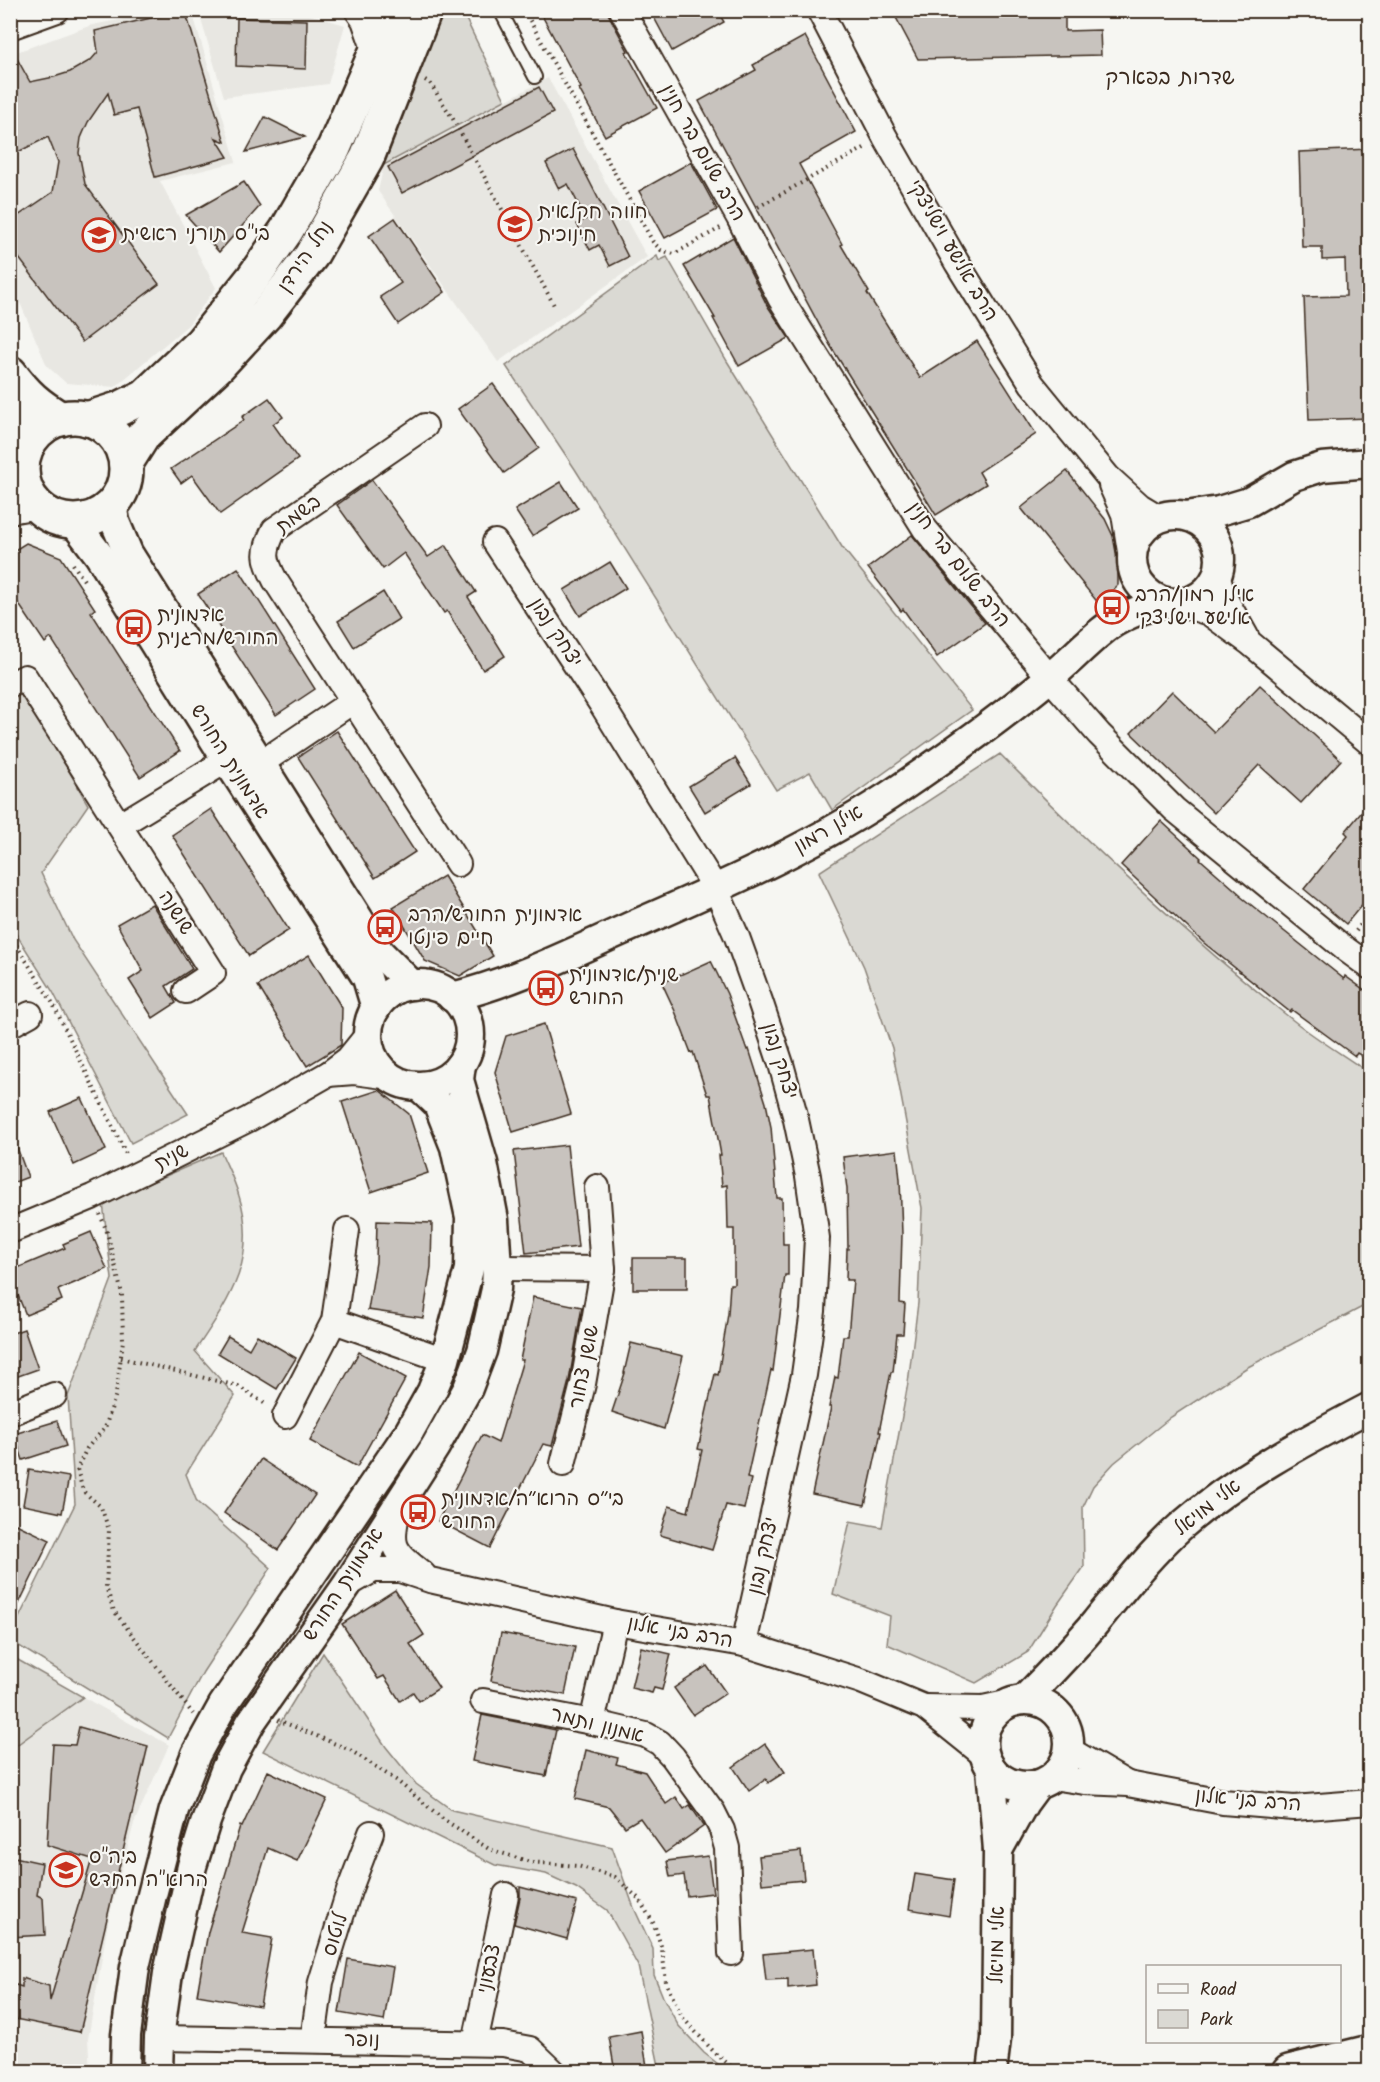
<svg xmlns="http://www.w3.org/2000/svg" width="1380" height="2082" font-family="Kalam,'Playpen Sans Hebrew',sans-serif">
<rect width="100%" height="100%" fill="#f6f6f2"/>
<filter id="ink" filterUnits="userSpaceOnUse"><feTurbulence type="fractalNoise" baseFrequency=".0167" numOctaves="2"/><feDisplacementMap in="SourceGraphic" scale="12" xChannelSelector="R" yChannelSelector="G"/><feConvolveMatrix kernelMatrix="1 2 1 2 8 2 1 2 1" color-interpolation-filters="sRGB"/></filter>
<g filter="url(#ink)">
<!-- built -->
<g fill="#e8e7e2">
<polygon points="232,10 302,12 345,25 328,84 224,97 199,13"/>
<polygon points="166,11 192,11 236,162 160,181 216,288 188,325 115,387 66,383 47,366 21,305 11,291 11,54 92,25"/>
<polygon points="548,78 647,257 498,362 378,191 384,165"/>
<polygon points="83,1697 169,1745 134,1823 109,1917 88,2039 90,2071 11,2071 10,1749"/>
</g>
<!-- green -->
<g fill="#dad9d3" stroke="#8a8278" stroke-width="1.5">
<polygon points="443,11 462,11 505,100 384,165"/>
<polygon points="657,256 659,261 667,257 727,361 842,547 972,710 832,810 810,772 776,790 575,469 506,366"/>
<polygon points="25,692 88,805 41,873 73,940 188,1114 131,1143 53,992 11,926 11,700"/>
<path d="M1000,754C1093,848 1191,940 1294,1021C1318,1040 1345,1056 1369,1073L1370,1303L1246,1368L1171,1417L1114,1463L1093,1486L1083,1507L1084,1567L1057,1605L1028,1652L976,1683L887,1644L890,1616L833,1594L850,1521L882,1527L908,1383L918,1303L922,1208L892,1048L864,967L819,872Z"/>
<path d="M221,1152C227,1166 235,1181 239,1196C259,1259 229,1300 195,1351L235,1396L186,1474L197,1502L271,1568L203,1672L168,1738L11,1641L10,1636L75,1504L68,1396L112,1279L103,1203Z"/>
<polygon points="323,1653 386,1747 416,1784 452,1810 612,1847 634,1908 653,1949 654,1975 663,1997 678,2025 704,2053 727,2071 660,2071 638,1966 607,1910 576,1888 546,1874 495,1865 263,1751"/>
<polygon points="11,1656 83,1697 11,1749 10,1749"/>
</g>
<!-- building -->
<g fill="#c8c3be" stroke="#3b2a1e" stroke-width="1.5">
<polygon points="185,10 225,142 216,138 228,157 155,177 137,109 114,115 108,93 88,122 81,138 79,153 85,184 159,284 82,342 10,246 10,239 18,216 53,192 58,162 48,137 10,156 10,46 30,82 54,77 70,72 91,60 98,52 95,31"/>
<polygon points="539,10 606,10 628,51 626,52 657,108 605,136 579,89 581,88"/>
<polygon points="650,10 717,10 724,22 672,51"/>
<polygon points="892,10 1065,10 1065,31 1100,30 1101,55 918,59"/>
<polygon points="237,18 307,20 306,69 236,66"/>
<polygon points="805,36 856,132 799,164 842,244 841,245 869,292 867,293 920,378 977,341 1036,434 979,472 986,484 936,515 830,345 699,101 756,70 753,65"/>
<polygon points="539,87 553,113 402,193 388,167"/>
<polygon points="265,117 305,137 246,152"/>
<polygon points="573,149 628,257 610,266 599,245 590,250 577,224 586,219 568,184 559,189 546,163"/>
<polygon points="1370,149 1370,418 1309,420 1304,297 1346,296 1345,259 1322,260 1322,247 1302,247 1299,152"/>
<polygon points="691,162 717,210 665,238 639,191"/>
<polygon points="244,182 260,206 219,252 186,215"/>
<polygon points="395,218 445,292 398,324 380,297 401,283 369,236"/>
<polygon points="733,237 767,305 789,338 739,366 713,318 715,318 684,266"/>
<polygon points="493,384 539,448 504,473 458,409"/>
<polygon points="269,398 283,417 273,424 298,459 220,514 192,475 181,483 171,469 244,420 242,417"/>
<polygon points="1067,471 1105,519 1113,536 1118,563 1118,585 1099,604 1021,508"/>
<polygon points="372,480 428,557 446,545 476,592 468,597 505,656 483,670 447,611 444,613 404,553 383,569 337,505"/>
<polygon points="561,482 578,508 532,536 515,510"/>
<polygon points="912,535 985,623 937,657 903,609 901,611 868,568"/>
<polygon points="26,543 61,557 95,609 91,612 180,751 140,777 51,638 45,643 10,591 10,553"/>
<polygon points="610,562 626,588 580,616 564,590"/>
<polygon points="238,568 315,689 276,715 198,594"/>
<polygon points="383,592 399,619 354,647 338,621"/>
<polygon points="1260,685 1341,760 1301,803 1259,765 1214,813 1131,733 1172,691 1214,732"/>
<polygon points="337,731 415,852 375,878 298,757"/>
<polygon points="735,758 751,784 705,812 689,786"/>
<polygon points="1370,802 1370,895 1346,924 1304,889 1348,835 1345,832"/>
<polygon points="211,809 289,930 249,956 172,835"/>
<polygon points="1161,821 1201,858 1200,859 1241,895 1240,896 1344,979 1345,976 1370,994 1370,1061 1357,1053 1355,1056 1292,1010 1290,1012 1204,943 1121,865"/>
<polygon points="444,876 493,956 460,976 425,961 393,907"/>
<polygon points="152,904 192,969 166,986 176,1003 153,1018 129,980 143,971 117,924"/>
<polygon points="309,955 342,1008 341,1045 307,1066 258,986"/>
<polygon points="711,961 727,994 747,1050 749,1049 766,1103 771,1127 777,1198 782,1198 783,1244 788,1244 788,1275 785,1275 773,1371 771,1370 747,1478 751,1479 744,1509 726,1505 712,1550 660,1535 669,1506 688,1512 702,1450 698,1449 715,1374 718,1375 728,1314 730,1284 734,1284 734,1229 728,1229 727,1185 722,1186 719,1155 721,1155 710,1095 707,1095 693,1052 691,1053 675,1011 662,983"/>
<polygon points="544,1024 571,1114 513,1132 495,1072 506,1036"/>
<polygon points="379,1090 409,1114 428,1173 371,1192 342,1102"/>
<polygon points="82,1098 106,1150 74,1165 50,1112"/>
<polygon points="12,1134 28,1177 10,1184 10,1135"/>
<polygon points="567,1145 578,1247 526,1253 514,1151"/>
<polygon points="897,1150 900,1180 902,1234 900,1303 905,1304 903,1334 897,1334 893,1372 891,1372 879,1432 881,1432 865,1505 812,1494 831,1407 829,1407 835,1377 838,1378 843,1336 848,1336 853,1280 846,1280 847,1249 848,1249 847,1189 843,1157"/>
<polygon points="377,1221 432,1223 431,1267 423,1318 368,1310 376,1262"/>
<polygon points="91,1232 107,1269 58,1290 62,1300 26,1315 10,1276 10,1271 65,1248 63,1244"/>
<rect x="633" y="1258" width="54" height="31"/>
<polygon points="533,1297 582,1307 569,1381 552,1446 543,1444 490,1548 438,1521 482,1435 498,1443 523,1360 520,1360"/>
<polygon points="24,1329 38,1369 10,1379 10,1334"/>
<polygon points="257,1335 296,1358 277,1389 218,1353 228,1336 249,1349"/>
<polygon points="631,1343 683,1356 664,1429 612,1412 625,1373 624,1373"/>
<polygon points="359,1352 406,1378 357,1467 310,1441"/>
<polygon points="57,1421 66,1446 23,1460 14,1434"/>
<polygon points="261,1459 315,1495 278,1550 224,1513"/>
<polygon points="29,1470 69,1477 62,1513 23,1505"/>
<polygon points="16,1524 50,1540 10,1622 10,1537"/>
<polygon points="395,1590 424,1635 410,1644 439,1688 419,1701 413,1692 400,1701 384,1676 378,1679 342,1624"/>
<polygon points="501,1633 575,1647 565,1695 491,1681"/>
<polygon points="641,1647 671,1654 662,1690 654,1688 652,1693 631,1688"/>
<polygon points="707,1666 726,1693 693,1715 674,1688"/>
<polygon points="482,1715 556,1730 546,1776 472,1761"/>
<polygon points="79,1727 148,1746 80,2032 10,2018 10,1983 22,1987 22,1978 49,1986 50,2001 92,1859 47,1845 53,1744 75,1745"/>
<polygon points="765,1744 785,1772 768,1783 766,1779 749,1791 733,1767"/>
<polygon points="586,1750 618,1758 616,1764 645,1772 666,1804 676,1797 684,1809 690,1805 704,1826 665,1853 640,1818 625,1827 609,1807 575,1799"/>
<polygon points="268,1771 327,1799 297,1861 268,1848 242,1933 272,1938 260,2006 197,1995 208,1932 240,1826 242,1827"/>
<polygon points="801,1851 804,1880 762,1884 759,1856"/>
<polygon points="10,1856 42,1863 37,1895 43,1898 45,1935 10,1937"/>
<polygon points="708,1856 713,1893 687,1896 684,1875 670,1877 667,1861"/>
<polygon points="915,1874 954,1880 949,1916 909,1909"/>
<polygon points="520,1887 577,1902 567,1939 514,1924 520,1898"/>
<polygon points="813,1949 816,1985 788,1988 788,1979 766,1980 763,1954"/>
<polygon points="348,1959 393,1967 384,2021 339,2013"/>
<polygon points="641,2031 648,2072 615,2072 609,2037"/>
</g>
<g fill="none" stroke-linecap="round" stroke-linejoin="round">
<!-- service casing -->
<g stroke="#3b2a1e" stroke-width="16">
<polyline id="service" points="500,10 535,77"/>
</g>
<!-- minor casing -->
<g stroke="#3b2a1e" stroke-width="28">
<g id="minor">
<polyline points="357,10 364,20 376,54"/>
<polyline points="622,10 739,218 780,298 925,529 1050,678 1099,734 1174,809 1344,948 1370,967"/>
<polyline points="819,10 885,137 957,263 1032,384 1108,477 1140,506 1160,518"/>
<polyline points="10,27 57,10"/>
<path d="M425,426L274,530C263,552 264,559 275,580L458,864"/>
<polyline points="10,483 22,472"/>
<polyline points="1111,485 1124,514 1131,558"/>
<polyline points="10,511 38,506"/>
<polyline points="495,542 602,705 716,889 737,937 760,1001 781,1064 795,1115 808,1176 817,1238 813,1311 804,1375 744,1644"/>
<polyline points="1217,575 1223,595 1246,636"/>
<polyline points="1180,604 1209,613 1250,643 1370,743"/>
<polyline points="10,685 25,677 213,973 186,991"/>
<polyline points="261,763 353,701"/>
<polyline points="120,825 227,760"/>
<polyline points="10,1025 30,1014"/>
<polyline points="328,1074 354,1072 391,1077"/>
<polyline points="10,1231 92,1197 249,1119 328,1074 348,1059 369,1033"/>
<polyline points="497,1268 603,1269"/>
<polyline points="334,1321 445,1360"/>
<polyline points="10,1413 54,1395"/>
<polyline points="285,1416 334,1321 347,1230"/>
<polyline points="563,1464 583,1384 603,1269 597,1187"/>
<path d="M399,1506C389,1546 392,1550 423,1574"/>
<polyline points="347,1585 373,1570 400,1570 430,1580 615,1622 744,1644 861,1681 924,1707 985,1756"/>
<polyline points="483,1701 592,1722 646,1735 660,1743 673,1757 713,1812 722,1830 727,1848 731,1953"/>
<polyline points="924,1707 983,1708 1011,1702"/>
<polyline points="592,1722 615,1622"/>
<polyline points="1068,1749 1126,1783"/>
<polyline points="1052,1777 1085,1782 1128,1784 1223,1802 1294,1808 1370,1802"/>
<polyline points="159,2038 503,2044 530,2049 554,2072"/>
<polyline points="313,2040 321,1982 349,1891 371,1833"/>
<polyline points="475,2043 506,1895"/>
</g>
</g>
<!-- tertiary casing -->
<g stroke="#3b2a1e" stroke-width="33">
<g id="tertiary">
<polyline points="112,504 115,522 128,553 380,953 412,985"/>
<circle cx="1176" cy="559" r="44"/>
<polyline points="1186,516 1219,511 1249,502 1294,476 1322,467 1370,463"/>
<polyline points="73,521 99,555 227,760 367,978 376,1008"/>
<circle cx="419" cy="1035" r="51"/>
<path d="M452,997C511,983 569,954 625,929C720,887 816,846 902,787C952,753 1002,717 1048,679C1067,664 1083,646 1102,631C1120,616 1142,609 1163,602"/>
<path d="M1024,1700C1048,1675 1073,1650 1095,1623C1122,1590 1149,1555 1180,1527C1237,1477 1303,1442 1370,1407"/>
<circle cx="1026" cy="1743" r="43"/>
<polyline points="991,1768 998,1850 996,2039 992,2072"/>
<polyline points="998,1850 1024,1803 1038,1784"/>
<polyline points="125,2072 126,2035 135,1967 152,1895 174,1810 196,1754 223,1705 409,1432 432,1391 445,1360 469,1269 470,1217 455,1147 438,1104 420,1087"/>
<polyline points="158,2072 159,2038 168,1973 192,1866 206,1821 226,1768 251,1722 347,1585 435,1447 468,1388 482,1351 496,1289 497,1268 494,1220 483,1163 459,1080 461,1064"/>
</g>
</g>
<!-- secondary casing -->
<g stroke="#3b2a1e" stroke-width="38">
<g id="secondary">
<path d="M10,373C26,395 38,405 61,419"/>
<polyline points="10,412 26,448"/>
<circle cx="74" cy="469" r="52"/>
<polyline points="87,419 121,408 145,396 201,343 253,278 286,231 334,148 386,29 391,10"/>
<polyline points="126,463 143,436 218,366 266,314 311,256 367,158 425,10"/>
<polyline points="1289,2072 1370,2052"/>
</g>
</g>
<!-- path -->
<g stroke="#3b2a1e" stroke-width="4" stroke-dasharray="1.5 4.5" stroke-linecap="butt">
<polyline points="524,10 653,242 661,250 674,254 722,227"/>
<polyline points="425,80 430,83 453,119 555,307"/>
<polyline points="758,207 866,147"/>
<polyline points="73,564 85,582"/>
<polyline points="1356,931 1370,912"/>
<polyline points="10,935 52,1002 127,1156"/>
<polyline points="100,1214 107,1232 122,1294 123,1341 116,1394 105,1428 87,1448 77,1469 83,1491 101,1507 109,1530 106,1587 114,1611 193,1714"/>
<polyline points="121,1358 238,1386 267,1405"/>
<polyline points="278,1720 350,1750 396,1780 443,1819 489,1849 530,1862 578,1866 615,1877 638,1898 654,1924 662,1949 666,1982 682,2017 715,2053 738,2072"/>
<polyline points="1239,2072 1264,2066"/>
</g>
<!-- service -->
<use href="#service" stroke="#f6f6f2" stroke-width="12"/>
<!-- minor -->
<use href="#minor" stroke="#f6f6f2" stroke-width="24"/>
<!-- tertiary -->
<use href="#tertiary" stroke="#f6f6f2" stroke-width="28"/>
<!-- secondary -->
<use href="#secondary" stroke="#f6f6f2" stroke-width="33"/>
</g>
</g>
<!-- icons -->
<defs>
<g id="school-ring" transform="scale(1.725)"><circle r="9.5" fill="#f6f6f2" stroke="#c8321e" stroke-width="1.5"/><path d="M0-5L7-2L0 1L-7-2ZM-4 1L0 2.5L4 1V4Q0 6-4 4Z" fill="#c8321e"/></g>
<g id="bus-ring" transform="scale(1.725)"><circle r="9.5" fill="#f6f6f2" stroke="#c8321e" stroke-width="1.5"/><path d="M-5-6H5V4H4V6H2V4H-2V6H-4V4H-5ZM-3.5-4V0h7V-4ZM-3.5 1.2v1.5H-2V1.2ZM2 1.2v1.5H3.5V1.2Z" fill="#c8321e"/></g>
</defs>
<g fill-rule="evenodd">
<use href="#school-ring" x="515" y="224"/>
<use href="#school-ring" x="99" y="235"/>
<use href="#bus-ring" x="1112" y="607"/>
<use href="#bus-ring" x="134" y="627"/>
<use href="#bus-ring" x="385" y="927"/>
<use href="#bus-ring" x="546" y="988"/>
<use href="#bus-ring" x="418" y="1512"/>
<use href="#school-ring" x="66" y="1870"/>
</g>
<g text-anchor="middle" dominant-baseline="central" stroke-width="4.5" stroke-linejoin="round" paint-order="stroke">
<!-- street labels -->
<g font-size="20" fill="#3b2a1e" stroke="#f6f6f2">
<text transform="translate(702 153) rotate(61)">הרב שלום בר חנין</text>
<text transform="translate(952 251) rotate(60)">הרב אלישע וישליצקי</text>
<text transform="translate(306 257) rotate(-56)">נחל הירדן</text>
<text transform="translate(299 515) rotate(-37)">בשמת</text>
<text transform="translate(958 565) rotate(52)">הרב שלום בר חנין</text>
<text transform="translate(555 633) rotate(57)">יצחק נבון</text>
<text transform="translate(229 762) rotate(58)">אדמונית החורש</text>
<text transform="translate(829 830) rotate(-30)">אילן רמון</text>
<text transform="translate(175 913) rotate(58)">שושנה</text>
<text transform="translate(779 1061) rotate(73)">יצחק נבון</text>
<text transform="translate(172 1158) rotate(-27)">שנית</text>
<text transform="translate(585 1367) rotate(-79)">שושן צחור</text>
<text transform="translate(1208 1508) rotate(-38)">אלי מויאל</text>
<text transform="translate(764 1556) rotate(-77)">יצחק נבון</text>
<text transform="translate(344 1585) rotate(-57)">אדמונית החורש</text>
<text transform="translate(680 1633) rotate(10)">הרב בני אלון</text>
<text transform="translate(597 1726) rotate(14)">אמנון ותמר</text>
<text transform="translate(1248 1801) rotate(5)">הרב בני אלון</text>
<text transform="translate(336 1935) rotate(-73)">לוטוס</text>
<text transform="translate(998 1945) rotate(-89)">אלי מויאל</text>
<text transform="translate(490 1969) rotate(-78)">צבעוני</text>
<text transform="translate(362 2041) rotate(1)">נופר</text>
</g>
<!-- poi labels -->
<g font-size="20" fill="#3b2a1e" stroke="#f6f6f2" text-anchor="start">
<text x="538" y="213">חווה חקלאית<tspan x="538" dy="23">חינוכית</tspan></text>
<text x="122" y="235">בי"ס תורני ראשית</text>
<text x="1135" y="596">אילן רמון/הרב<tspan x="1135" dy="23">אלישע וישליצקי</tspan></text>
<text x="157" y="616">אדמונית<tspan x="157" dy="23">החורש/מרגנית</tspan></text>
<text x="408" y="916">אדמונית החורש/הרב<tspan x="408" dy="23">חיים פינטו</tspan></text>
<text x="569" y="976">שנית/אדמונית<tspan x="569" dy="23">החורש</tspan></text>
<text x="441" y="1500">בי״ס הרוא״ה/אדמונית<tspan x="441" dy="23">החורש</tspan></text>
<text x="89" y="1858">ביה"ס<tspan x="89" dy="23">הרוא"ה החדש</tspan></text>
</g>
<!-- neighbourhood labels -->
<g font-size="21" fill="#3b2a1e" stroke="#f6f6f2">
<text x="1170" y="78">שדרות בפארק</text>
</g>
</g>
<!-- margin -->
<rect width="1380" height="2082" fill="none" stroke="#f6f6f2" stroke-width="36"/>
<rect x="18" y="18" width="1344" height="2046" fill="none" stroke="#3b2a1e" stroke-width="2" filter="url(#ink)"/>
<!-- legend -->
<rect x="1146" y="1965" width="195" height="78" fill="#f6f6f2" stroke="#aba49d" stroke-width="1.5"/>
<rect x="1158" y="1984" width="30" height="9" fill="#f6f6f2" stroke="#aba49d" stroke-width="1.5"/>
<text x="1200" y="1995" font-size="18" fill="#3b2a1e">Road</text>
<rect x="1158" y="2010" width="30" height="18" fill="#dad9d3" stroke="#aba49d" stroke-width="1.5"/>
<text x="1200" y="2025" font-size="18" fill="#3b2a1e">Park</text>
</svg>
